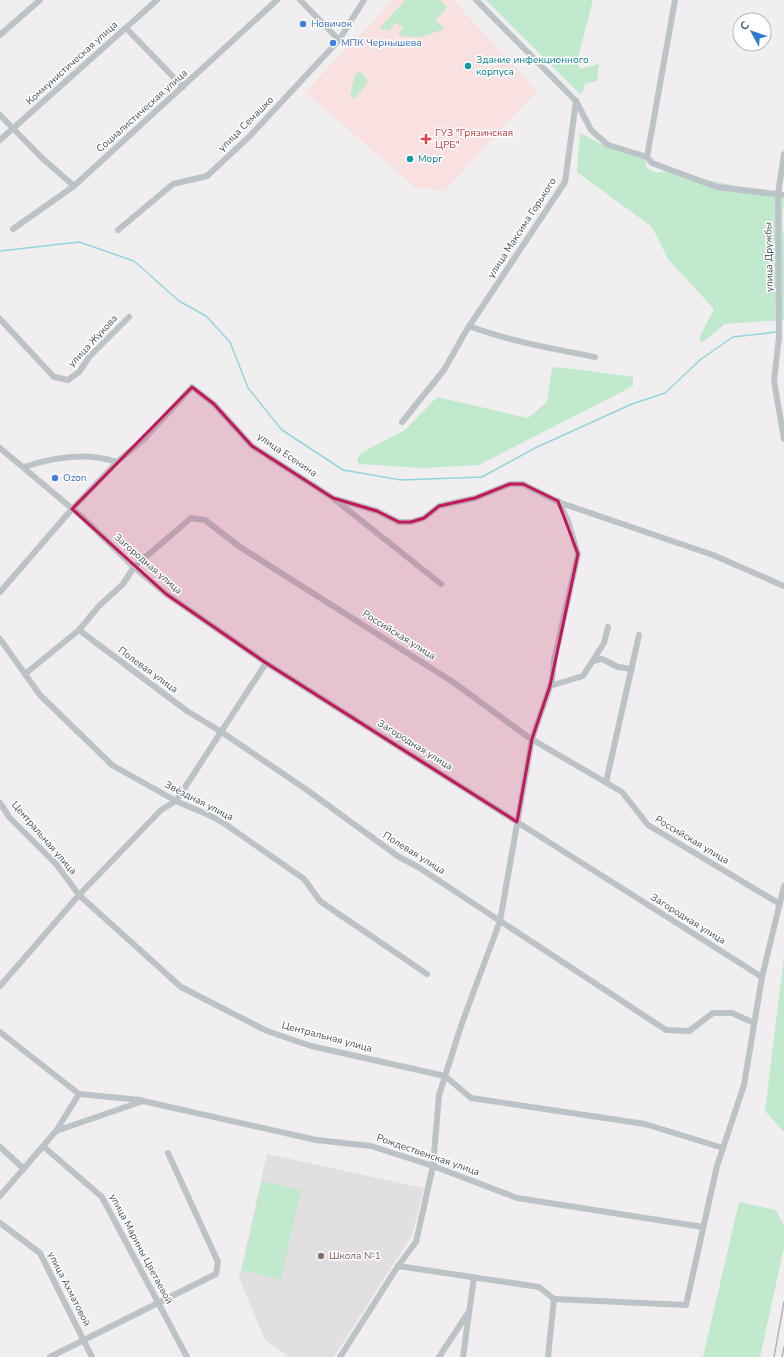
<svg xmlns="http://www.w3.org/2000/svg" width="784" height="1357" font-family="'Nunito Sans',sans-serif">
<rect width="100%" height="100%" fill="#f0eeee"/>
<!-- education -->
<polygon fill="#e1dfdf" points="267,1154 424,1188 412,1235 334,1357 289,1357 265,1340 239,1278"/>
<!-- medical -->
<polygon fill="#f8e1e0" points="393,0 453,0 537,91 444,191 422,187 417,189 305,92"/>
<!-- green -->
<g fill="#c1e9ce">
<path d="M405,0H440L447,7L436,20L444,28C427,37 416,39 398,35L403,28L396,22L389,31L380,28Z"/>
<polygon points="486,0 593,0 577,61 580,69 599,64 597,81 585,84 582,93 579,93"/>
<polygon points="358,72 364,75 368,82 354,99 350,96 355,75"/>
<path d="M580,133L609,148L645,159L647,168L657,173L664,171L784,196C784,209 780,222 784,234V320L725,324L702,343L699,338L714,309L668,259L652,227L577,172Z"/>
<polygon points="558,367 633,377 633,386 479,465 422,468 359,464 357,459 361,453 405,430 437,397 528,418 547,402 552,368"/>
<polygon points="784,957 784,1132 765,1111"/>
<polygon points="262,1181 301,1190 281,1279 242,1271"/>
<polygon points="739,1202 776,1210 784,1226 784,1248 760,1357 703,1357"/>
</g>
<g fill="none" stroke-linecap="round" stroke-linejoin="round">
<!-- stream -->
<polyline stroke="#93d6e1" stroke-width="1.5" points="0,251 79,242 134,261 179,301 206,316 230,342 248,388 282,430 343,470 401,480 482,477 535,448 632,404 665,393 701,359 733,337 776,332"/>
<!-- minor -->
<g stroke="#bbc3c9" stroke-width="6">
<polyline points="300,0 339,40"/>
<polyline points="476,0 576,101 591,130 608,145 647,157"/>
<polyline points="126,28 183,87"/>
<polyline points="0,35 40,0"/>
<polyline points="0,115 42,158 74,186"/>
<polyline points="0,140 157,0"/>
<polyline points="784,154 778,194 779,337 774,381 784,439"/>
<polyline points="647,157 675,0"/>
<polyline points="647,157 652,163 717,187 784,195"/>
<polyline points="13,229 74,186 277,0"/>
<polyline points="118,230 173,184 207,176 250,136 339,40 364,0"/>
<polyline points="0,319 54,377 68,380 79,372 90,356 129,317"/>
<path d="M469,326C509,341 553,349 595,357"/>
<polyline points="402,422 444,370 466,331 565,182 576,101"/>
<polyline points="0,448 81,516 134,567 166,594 266,663 762,977"/>
<path d="M24,467C54,457 87,452 117,462"/>
<polyline points="336,499 377,511 399,522 411,522 424,518 439,506 475,498 510,484 523,484 561,503 713,555 784,586"/>
<polyline points="0,592 72,509 117,462 145,438 192,387 214,404 252,446 333,498 441,584"/>
<polyline points="79,630 187,711 220,731 307,790 399,857 418,867 666,1030 689,1031 713,1013 732,1013 754,1023"/>
<polyline points="0,639 40,695 112,765 176,801 211,816 225,824 304,879 320,901 330,908 427,974"/>
<polyline points="593,661 602,659 618,667 632,669"/>
<polyline points="25,674 79,630 99,606 123,584 134,567 191,518 205,520 240,547 453,682 528,737 622,792 648,825 780,904"/>
<polyline points="550,686 583,676 604,643 608,627"/>
<polyline points="606,782 639,635"/>
<polyline points="0,803 10,818 56,864 79,895 181,987 267,1031 311,1046 445,1076 471,1098 645,1124 723,1148"/>
<polyline points="0,986 79,895 161,810 176,801 266,663"/>
<polyline points="0,1032 79,1094"/>
<polyline points="79,1094 141,1100"/>
<polyline points="56,1131 143,1101 316,1140 371,1146 433,1166 517,1198 703,1227"/>
<polyline points="0,1147 24,1169"/>
<polyline points="44,1147 102,1197 187,1357"/>
<polyline points="0,1196 56,1131 79,1094"/>
<polyline points="0,1223 40,1253 92,1357"/>
<polyline points="398,1266 416,1242 433,1166 439,1095 462,1023 500,921 532,739 552,681 554,661 578,554 568,521 558,501"/>
<polyline points="554,1299 686,1305 717,1166 744,1085 762,977 784,886"/>
<polyline points="50,1357 216,1274 218,1262 168,1153"/>
<polyline points="340,1357 398,1266 539,1287 554,1299 548,1357"/>
<polyline points="439,1357 468,1313"/>
<polyline points="463,1357 474,1277"/>
</g>
<!-- rail -->
<g stroke="#b1b4b7" stroke-width="1.5">
<polyline points="774,1357 784,1302"/>
<polyline points="782,1357 784,1347"/>
</g>
</g>
<!-- marked area -->
<path fill="#c2185b" fill-opacity="0.2" stroke="#c2185b" stroke-width="3" stroke-linejoin="round" d="M192,387L214,404L252,446L333,498L377,511L399,522H411L424,518L439,506L475,498L510,484H523L558,501L578,554L550,686L532,739L517,822L266,663L166,594L72,509Z"/>
<!-- markers -->
<g fill="#3f7fe0" stroke="#fff" stroke-width="1.5">
<circle cx="303" cy="24" r="4"/>
<circle cx="333" cy="43" r="4"/>
<circle cx="55" cy="478" r="4"/>
</g>
<g fill="#0f9aa8" stroke="#fff" stroke-width="1.5">
<circle cx="468" cy="66" r="4"/>
<circle cx="410" cy="159" r="4"/>
</g>
<path fill="#e0444e" stroke="#fff" stroke-width="1.5" d="M424 133h4v4h4v4h-4v4h-4v-4h-4v-4h4z"/>
<circle fill="#8d6e63" stroke="#fff" stroke-width="1.5" cx="321" cy="1256" r="4"/>
<g text-anchor="middle" dominant-baseline="central" stroke-width="3" stroke-linejoin="round" paint-order="stroke">
<!-- shop labels -->
<g font-size="10" fill="#366cbe" stroke="#fff" text-anchor="start">
<text x="311" y="24">Новичок</text>
<text x="341" y="43">МПК Чернышева</text>
<text x="63" y="478">Ozon</text>
</g>
<!-- culture labels -->
<g font-size="10" fill="#0d838f" stroke="#fff" text-anchor="start">
<text x="476" y="60">Здание инфекционного<tspan x="476" dy="12">корпуса</tspan></text>
<text x="418" y="159">Морг</text>
</g>
<!-- street labels -->
<g font-size="10" fill="#485259" stroke="#fff">
<text transform="translate(72 63) rotate(-42)">Коммунистическая улица</text>
<text transform="translate(142 111) rotate(-42)">Социалистическая улица</text>
<text transform="translate(246 124) rotate(-45)">улица Семашко</text>
<text transform="translate(522 228) rotate(-57)">улица Максима Горького</text>
<text transform="translate(769 257) rotate(-91)">улица Дружбы</text>
<text transform="translate(93 341) rotate(-47)">улица Жукова</text>
<text transform="translate(287 455) rotate(34)">улица Есенина</text>
<text transform="translate(148 564) rotate(41)">Загородная улица</text>
<text transform="translate(399 635) rotate(32)">Российская улица</text>
<text transform="translate(148 670) rotate(36)">Полевая улица</text>
<text transform="translate(415 745) rotate(32)">Загородная улица</text>
<text transform="translate(199 801) rotate(27)">Звёздная улица</text>
<text transform="translate(44 838) rotate(49)">Центральная улица</text>
<text transform="translate(692 840) rotate(31)">Российская улица</text>
<text transform="translate(414 853) rotate(32)">Полевая улица</text>
<text transform="translate(688 919) rotate(32)">Загородная улица</text>
<text transform="translate(327 1037) rotate(15)">Центральная улица</text>
<text transform="translate(428 1155) rotate(19)">Рождественская улица</text>
<text transform="translate(141 1249) rotate(62)">улица Марины Цветаевой</text>
<text transform="translate(69 1289) rotate(63)">улица Ахматовой</text>
</g>
<!-- health labels -->
<g font-size="10" fill="#be3a42" stroke="#fff" text-anchor="start">
<text x="435" y="133">ГУЗ "Грязинская<tspan x="435" dy="12">ЦРБ"</tspan></text>
</g>
<!-- education labels -->
<g font-size="10" fill="#785e54" stroke="#fff" text-anchor="start">
<text x="329" y="1256">Школа №1</text>
</g>
</g>
<!-- north arrow -->
<g transform="translate(752 32) rotate(310)"><circle r="19" fill="#ffffff" stroke="#b6babd"/>
<path d="M0-3L7 15L0 10L-7 15Z" fill="#2d7ccb"/>
<text y="-6" font-size="11" font-weight="bold" text-anchor="middle" fill="#485259">С</text>
</g>
</svg>
